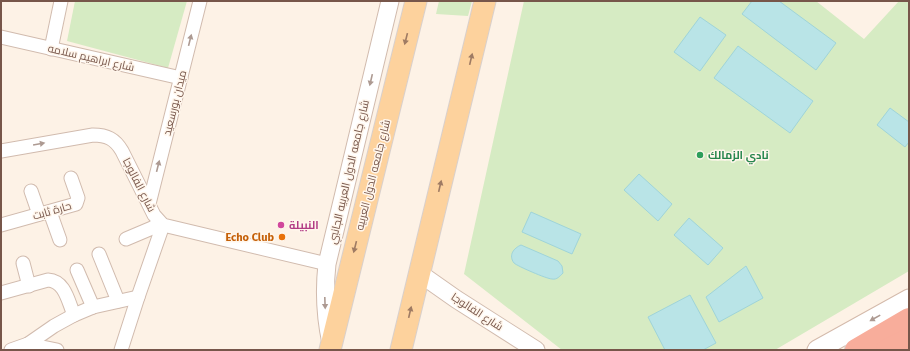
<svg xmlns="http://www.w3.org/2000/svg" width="910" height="351" font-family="'Fira Sans',Cairo,sans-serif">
<rect width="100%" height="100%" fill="#fdf2e6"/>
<!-- green -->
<g fill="#d6ebc3">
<polygon points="75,1 187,1 168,68 67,41"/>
<polygon points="439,1 472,1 468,16 436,14"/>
<polygon points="524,1 816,1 864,39 899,1 909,1 909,271 775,350 562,350 464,274"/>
</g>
<!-- water -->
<g fill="#b9e4e7" stroke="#9fd4d9">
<polygon points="752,1 779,1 836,43 816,70 742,14"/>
<polygon points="700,17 726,35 700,71 674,52"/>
<polygon points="738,46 813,101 790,133 714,78"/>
<polygon points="890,108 909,122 909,142 905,147 877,125"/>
<polygon points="639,174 672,204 658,221 624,190"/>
<polygon points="531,212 581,234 572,254 522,232"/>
<polygon points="689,218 723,248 708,265 674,235"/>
<path d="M521,245L558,261L562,266L563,273C560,276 557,280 552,279C547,279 517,266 514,263C508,255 514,248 521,245Z"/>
<polygon points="746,266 763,298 719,322 706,297"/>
<polygon points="690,295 716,343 703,350 665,350 648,317"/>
</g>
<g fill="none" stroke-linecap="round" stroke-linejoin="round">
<!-- minor casing -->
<g stroke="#d1bbae" stroke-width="15">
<g id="minor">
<polyline points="1,37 181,78"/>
<polyline points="51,49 61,1"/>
<path d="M1,151L93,135C107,135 115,139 122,151L154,215L163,225L327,264"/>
<polyline points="31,191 39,214"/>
<polyline points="149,204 200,1"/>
<polyline points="50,212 60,240"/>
<polyline points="1,225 76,204 78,198 71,178"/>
<polyline points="126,239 152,228 160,223"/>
<polyline points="99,254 118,301"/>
<polyline points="23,263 29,286"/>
<polyline points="77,270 93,307"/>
<path d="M1,293L48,280C65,281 68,301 74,315"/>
<polyline points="28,344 57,350"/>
<polyline points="11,350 28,344 54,326 74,315 93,307 138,297"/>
<polyline points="121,350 138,297 163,225"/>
</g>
</g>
<!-- tertiary casing -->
<g stroke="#d1bbae" stroke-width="19">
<g id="tertiary">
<polyline points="419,273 456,299 536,350"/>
<path d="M331,343C325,316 324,291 327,264L390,1"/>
</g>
</g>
<!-- secondary casing -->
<g stroke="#d4baab" stroke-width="21">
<polyline id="secondary" points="817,350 909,299"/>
</g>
<!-- primary casing -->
<g stroke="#d9d0cc" stroke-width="23">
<g id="primary">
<polyline points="330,350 416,1"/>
<polyline points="401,350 485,1"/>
</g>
</g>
<!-- motorway casing -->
<g stroke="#d9d0cc" stroke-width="24">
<g id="motorway">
<polyline points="856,350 909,319"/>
<polyline points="887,350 909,339"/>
</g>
</g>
<!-- minor -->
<use href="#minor" stroke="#fff" stroke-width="13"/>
<!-- tertiary -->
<use href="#tertiary" stroke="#fff" stroke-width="17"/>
<!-- secondary -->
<use href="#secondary" stroke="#fff" stroke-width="19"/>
<!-- primary -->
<use href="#primary" stroke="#fdd29d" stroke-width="21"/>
<!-- motorway -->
<use href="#motorway" stroke="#f8ad9b" stroke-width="22"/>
</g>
<!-- one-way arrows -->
<defs><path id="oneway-solid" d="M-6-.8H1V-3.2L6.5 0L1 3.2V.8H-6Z"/></defs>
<g fill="#9f7b63">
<use href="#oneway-solid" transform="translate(406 39) rotate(104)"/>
<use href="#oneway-solid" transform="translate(471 59) rotate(-77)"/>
<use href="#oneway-solid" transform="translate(440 186) rotate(-77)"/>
<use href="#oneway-solid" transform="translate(355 247) rotate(104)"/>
<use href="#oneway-solid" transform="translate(410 312) rotate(-77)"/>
</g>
<g fill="#ad9a92">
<use href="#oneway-solid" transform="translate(190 40) rotate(-76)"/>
<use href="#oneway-solid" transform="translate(371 80) rotate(103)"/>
<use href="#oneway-solid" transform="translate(39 144) rotate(-10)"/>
<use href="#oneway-solid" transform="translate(158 166) rotate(-76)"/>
<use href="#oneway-solid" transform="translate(325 303) rotate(88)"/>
<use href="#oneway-solid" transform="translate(875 318) rotate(151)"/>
</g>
<!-- markers -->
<circle fill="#2e9e5b" stroke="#fff6ec" stroke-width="1.5" cx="700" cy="155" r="4"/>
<circle fill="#d1479c" stroke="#fff6ec" stroke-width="1.5" cx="281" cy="225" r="4"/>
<circle fill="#e8710a" stroke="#fff6ec" stroke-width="1.5" cx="282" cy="237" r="4"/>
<g text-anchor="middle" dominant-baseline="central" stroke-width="3" stroke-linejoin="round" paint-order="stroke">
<!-- street labels -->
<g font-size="11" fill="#77564a" stroke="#fff6ec">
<text transform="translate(91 58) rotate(13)">شارع ابراهيم سلامه</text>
<text transform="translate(175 103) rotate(-76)">ميدان بورسعيد</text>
<text transform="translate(349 172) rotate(-77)">شارع جامعه الدول العربيه الجانبي</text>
<text transform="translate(373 175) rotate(-76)">شارع جامعه الدول العربيه</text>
<text transform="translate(139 185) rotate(63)">شارع الفالوجا</text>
<text transform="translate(52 211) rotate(-16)">حارة ثابت</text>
<text transform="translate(477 312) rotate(33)">شارع الفالوجا</text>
</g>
<!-- leisure labels -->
<g font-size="11" font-weight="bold" fill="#27864d" stroke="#fff6ec" text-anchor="start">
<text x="708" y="155">نادي الزمالك</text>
</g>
<!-- hotel labels -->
<g font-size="11" font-weight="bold" fill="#b23c85" stroke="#fff6ec" text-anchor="start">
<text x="289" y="225">النبيلة</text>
</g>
<!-- food labels -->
<g font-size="11" font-weight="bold" fill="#c56008" stroke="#fff6ec" text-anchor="end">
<text x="274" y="237">Echo Club</text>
</g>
</g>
<!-- border -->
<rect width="910" height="351" fill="none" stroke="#77564a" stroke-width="4"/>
</svg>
